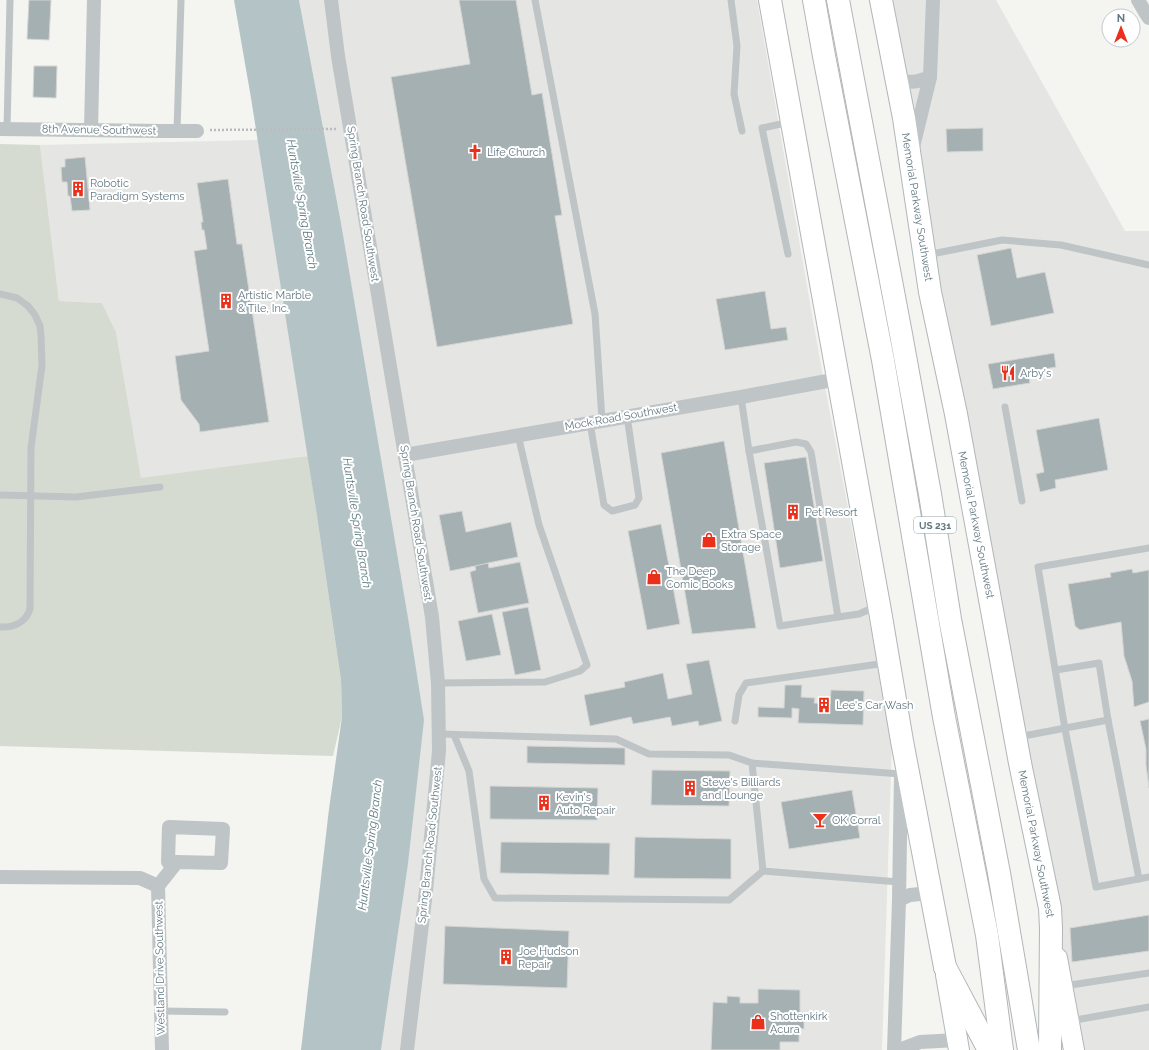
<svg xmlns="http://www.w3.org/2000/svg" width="1149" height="1050" font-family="Raleway,sans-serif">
<rect width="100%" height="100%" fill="#f4f4f0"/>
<!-- built -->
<g fill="#e5e5e3">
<polygon points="299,0 757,0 820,360 892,741 882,1050 381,1050 408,864 423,720 341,223"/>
<polygon points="893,0 996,0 1125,231 1149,231 1149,1050 1082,1050 940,294 911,96"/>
<polygon points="258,140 308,456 141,479 116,332 102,303 59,301 40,145"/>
</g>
<!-- green -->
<polygon fill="#d6dbd1" points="0,144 40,145 59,301 102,303 116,332 141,478 308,456 341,680 342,717 333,756 0,746"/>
<!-- water -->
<polygon fill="#b4c4c6" points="234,0 299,0 341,223 409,624 424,720 408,864 381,1050 301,1050 329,809 342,717 341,680 316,510 251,98"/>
<!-- building -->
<g fill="#a5b0b3" stroke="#d5d5d3">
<polygon points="29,0 51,0 49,40 27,39"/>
<polygon points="459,0 516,0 532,95 542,93 562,215 555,216 573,324 437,347 391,77 470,64"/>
<polygon points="34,66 57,66 56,98 33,97"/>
<polygon points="983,128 983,151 947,152 946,129"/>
<polygon points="85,157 90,210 72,211 70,196 68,196 67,182 62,182 61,167 65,167 65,159"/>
<polygon points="228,179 237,244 242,244 269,422 200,432 199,424 181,400 175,356 209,351 194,251 207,249 204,230 202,230 201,222 203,222 197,183"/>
<polygon points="1011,248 1017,278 1045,272 1054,313 991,326 977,255"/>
<polygon points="765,291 771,329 786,327 788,340 725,350 716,299"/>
<polygon points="1054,353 1056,367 1028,372 1030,383 993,389 988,364"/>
<polygon points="1099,418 1108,470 1055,480 1056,488 1040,492 1036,474 1044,472 1036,430"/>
<polygon points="724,441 756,628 692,634 661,453"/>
<polygon points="806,457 823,561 780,568 764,463"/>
<polygon points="462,511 466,532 511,522 518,557 488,563 489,568 520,562 529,603 478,613 470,572 476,570 475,566 450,571 439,515"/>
<polygon points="661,524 680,624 647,630 628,531"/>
<polygon points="520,562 529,603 478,613 470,572 476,570 475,566 488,563 489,568"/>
<polygon points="1132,569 1133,573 1149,570 1149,702 1134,707 1132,681 1124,656 1121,622 1080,630 1075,626 1068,584 1111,577 1110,573"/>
<polygon points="528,607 541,670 515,675 502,612"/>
<polygon points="492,614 501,655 466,661 458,621"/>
<polygon points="709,660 722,721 699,726 698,721 672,726 670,717 633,724 631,717 590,726 584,695 625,687 624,682 663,673 668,699 692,694 686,664"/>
<polygon points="785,685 802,685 801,697 815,698 814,703 830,704 831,690 864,691 863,725 798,723 799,709 792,708 792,718 758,717 758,707 784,708"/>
<polygon points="1149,719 1149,788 1146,765 1146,749 1140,721"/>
<polygon points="527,746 625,748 625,765 527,763"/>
<polygon points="652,770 730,771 729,806 651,805"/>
<polygon points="490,786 598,788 597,820 490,819"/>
<polygon points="852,790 860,838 789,849 781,802"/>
<polygon points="635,837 731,839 731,879 634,878"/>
<polygon points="501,842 610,843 609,875 500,873"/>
<polygon points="1149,915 1149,951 1072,962 1070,928"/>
<polygon points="445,926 569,931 567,988 443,984"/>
<polygon points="758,989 800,990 800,1015 804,1015 804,1029 799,1028 799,1042 780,1042 780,1050 711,1050 713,1002 727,1003 727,996 740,997 740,1003 758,1003"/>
</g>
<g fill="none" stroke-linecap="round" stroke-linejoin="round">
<!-- secondary casing -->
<g stroke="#b1b8bb" stroke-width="22">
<g id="secondary">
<polyline points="1057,958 1074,1050"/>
<polyline points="946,975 959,1050"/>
</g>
</g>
<!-- primary casing -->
<g stroke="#b0b6b9" stroke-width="24">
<g id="primary">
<polyline points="770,0 880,611 902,741 945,967"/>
<polyline points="881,0 904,118 930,292 956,414 1020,763 1050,908 1051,928"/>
</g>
</g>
<!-- motorway casing -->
<g stroke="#b2b6b9" stroke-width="24">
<g id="motorway">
<polyline points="814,0 824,56 883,360 944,717 987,935 1002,1050"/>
<polyline points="838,0 901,334 930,494 950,619 999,873 1029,1050"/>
<polyline points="945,967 989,1050"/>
<polyline points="1050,1050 1051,928"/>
</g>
</g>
<!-- path -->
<polyline stroke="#b9bcbe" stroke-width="2.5" stroke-dasharray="2 2" stroke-linecap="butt" points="210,130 337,129"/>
<!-- service -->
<g stroke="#bfc4c6" stroke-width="7">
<polyline points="535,0 595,314 602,420"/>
<polyline points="731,0 737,46 734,94 742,131"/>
<polyline points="7,129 10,0"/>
<polyline points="177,131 181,0"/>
<polyline points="788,254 762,128 790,122"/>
<polyline points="927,255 1002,240 1061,245 1149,265"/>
<path d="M0,294L17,298L28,306L35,315L40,326L41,336L42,365L31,448L30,609C26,622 14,628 0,627"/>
<polyline points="741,397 749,451 780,626 838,617"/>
<polyline points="1005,407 1022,501"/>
<polyline points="590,423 604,505 612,511 635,505 639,498 627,416"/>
<polyline points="749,451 796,442 806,444 811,452 838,617 859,614 877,606"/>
<polyline points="0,495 76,497 160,487"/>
<polyline points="1149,548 1038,567 1065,729 1096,887 1149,877"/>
<polyline points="1056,670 1099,663 1108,720"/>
<polyline points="438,683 545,682 580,671 587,665 539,525 518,435"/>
<polyline points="735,721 739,695 746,683 886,663"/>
<polyline points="439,734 616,739 649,754 729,755 752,763 901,774"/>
<polyline points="454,735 469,771 484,879 495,898 729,900 763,871"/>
<polyline points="1018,737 1108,720 1139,879"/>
<polyline points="752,763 763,871 899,882"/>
<polyline points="1064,986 1149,973"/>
<polyline points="161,1011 225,1012"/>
<polyline points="1070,1021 1149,1007"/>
</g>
<!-- minor -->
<g stroke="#bfc4c6" stroke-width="14">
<polyline points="331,0 338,56 432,617 438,683 439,751 426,891 407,1050"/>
<polyline points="1138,0 1145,12 1149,18"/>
<path d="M896,79C911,83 915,83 930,77"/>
<polyline points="0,129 161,131 197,131"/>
<polyline points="91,130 94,0"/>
<polyline points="913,147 930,77 933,0"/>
<polyline points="405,455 741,397 838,379"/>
<polyline points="0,877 140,878 158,886"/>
<polyline points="158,886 177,862 221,863 223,829 169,827 168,862 177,862"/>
<polyline points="158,886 162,1050"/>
<polyline points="899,900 910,895 930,893"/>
<polyline points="894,1050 899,900 901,775"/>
<polyline points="899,1050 920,1042 957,1040"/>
</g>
<!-- secondary -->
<use href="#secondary" stroke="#fff" stroke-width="20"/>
<!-- primary -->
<use href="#primary" stroke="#fff" stroke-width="22"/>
<!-- motorway -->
<use href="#motorway" stroke="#fff" stroke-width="22"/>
</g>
<!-- icons -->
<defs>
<g id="church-bare" transform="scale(1.2)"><path d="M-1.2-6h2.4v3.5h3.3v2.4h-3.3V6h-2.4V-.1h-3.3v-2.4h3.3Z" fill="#ea2f1a" stroke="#fff" stroke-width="2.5" paint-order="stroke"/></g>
<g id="building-bare" transform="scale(1.2)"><path d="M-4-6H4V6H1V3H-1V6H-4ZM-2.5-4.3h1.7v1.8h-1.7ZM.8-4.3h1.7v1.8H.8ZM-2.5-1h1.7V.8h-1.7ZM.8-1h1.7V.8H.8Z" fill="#ea2f1a" stroke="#fff" stroke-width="2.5" paint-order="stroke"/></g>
<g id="restaurant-bare" transform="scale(1.2)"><path d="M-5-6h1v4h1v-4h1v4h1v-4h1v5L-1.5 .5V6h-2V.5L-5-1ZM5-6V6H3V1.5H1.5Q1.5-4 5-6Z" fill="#ea2f1a" stroke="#fff" stroke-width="2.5" paint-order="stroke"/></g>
<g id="shop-bare" transform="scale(1.2)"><path d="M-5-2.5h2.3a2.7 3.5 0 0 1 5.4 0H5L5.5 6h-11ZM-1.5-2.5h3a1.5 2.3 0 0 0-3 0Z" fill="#ea2f1a" stroke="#fff" stroke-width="2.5" paint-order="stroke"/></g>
<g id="bar-bare" transform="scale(1.2)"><path d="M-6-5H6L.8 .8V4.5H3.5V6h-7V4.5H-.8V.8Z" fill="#ea2f1a" stroke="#fff" stroke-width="2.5" paint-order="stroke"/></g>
</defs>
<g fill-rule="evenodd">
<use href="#church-bare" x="475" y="152"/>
<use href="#building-bare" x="78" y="189"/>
<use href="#building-bare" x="226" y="301"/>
<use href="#restaurant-bare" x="1008" y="373"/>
<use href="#building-bare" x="793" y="512"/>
<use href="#shop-bare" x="709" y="540"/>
<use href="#shop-bare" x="654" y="577"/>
<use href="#building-bare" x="824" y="705"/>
<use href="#building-bare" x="690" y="788"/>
<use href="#building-bare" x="544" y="803"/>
<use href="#bar-bare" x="820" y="820"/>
<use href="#building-bare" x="506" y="957"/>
<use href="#shop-bare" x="758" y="1022"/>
</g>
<g text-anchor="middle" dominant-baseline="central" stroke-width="4" stroke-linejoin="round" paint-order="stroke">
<!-- shield labels -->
<rect fill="#fff" stroke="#91a0a8" stroke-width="1" x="914" y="517" width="42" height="16" rx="3"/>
<g font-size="10" font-weight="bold" fill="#627882">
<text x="935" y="525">US 231</text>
</g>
<!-- street labels -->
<g font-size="11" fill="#627882" stroke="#fff">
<text transform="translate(99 130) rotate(1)">8th Avenue Southwest</text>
<text transform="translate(363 204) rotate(81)">Spring Branch Road Southwest</text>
<text transform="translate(917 207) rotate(81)">Memorial Parkway Southwest</text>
<text transform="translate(621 417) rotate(-10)">Mock Road Southwest</text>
<text transform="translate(416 523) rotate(81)">Spring Branch Road Southwest</text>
<text transform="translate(976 525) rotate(79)">Memorial Parkway Southwest</text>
<text transform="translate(1036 844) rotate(79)">Memorial Parkway Southwest</text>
<text transform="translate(430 845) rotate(-84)">Spring Branch Road Southwest</text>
<text transform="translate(160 968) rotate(-91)">Westland Drive Southwest</text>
</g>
<!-- poi labels -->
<g font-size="11" fill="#627882" stroke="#fff" text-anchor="start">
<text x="487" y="152">Life Church</text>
<text x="90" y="183">Robotic<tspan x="90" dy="13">Paradigm Systems</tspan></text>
<text x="238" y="295">Artistic Marble<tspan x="238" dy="13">&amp; Tile, Inc.</tspan></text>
<text x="1020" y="373">Arby's</text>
<text x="805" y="512">Pet Resort</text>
<text x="721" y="534">Extra Space<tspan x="721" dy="13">Storage</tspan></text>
<text x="666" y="571">The Deep<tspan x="666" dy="13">Comic Books</tspan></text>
<text x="836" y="705">Lee's Car Wash</text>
<text x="702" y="782">Steve's Billiards<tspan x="702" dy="13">and Lounge</tspan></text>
<text x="556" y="797">Kevin's<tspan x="556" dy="13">Auto Repair</tspan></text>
<text x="832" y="820">OK Corral</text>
<text x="518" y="951">Joe Hudson<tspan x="518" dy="13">Repair</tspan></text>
<text x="770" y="1016">Shottenkirk<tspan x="770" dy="13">Acura</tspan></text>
</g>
<!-- water labels -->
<g font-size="12" font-style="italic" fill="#5d7b80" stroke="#fff">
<text transform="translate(302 204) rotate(80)">Huntsville Spring Branch</text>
<text transform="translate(357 523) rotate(81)">Huntsville Spring Branch</text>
<text transform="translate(370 845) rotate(-83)">Huntsville Spring Branch</text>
</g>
</g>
<!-- north arrow -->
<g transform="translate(1121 28)"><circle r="19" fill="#ffffff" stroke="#c0c9cd"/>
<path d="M0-3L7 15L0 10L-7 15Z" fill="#ea2f1a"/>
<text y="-6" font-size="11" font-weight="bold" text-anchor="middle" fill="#627882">N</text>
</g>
</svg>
